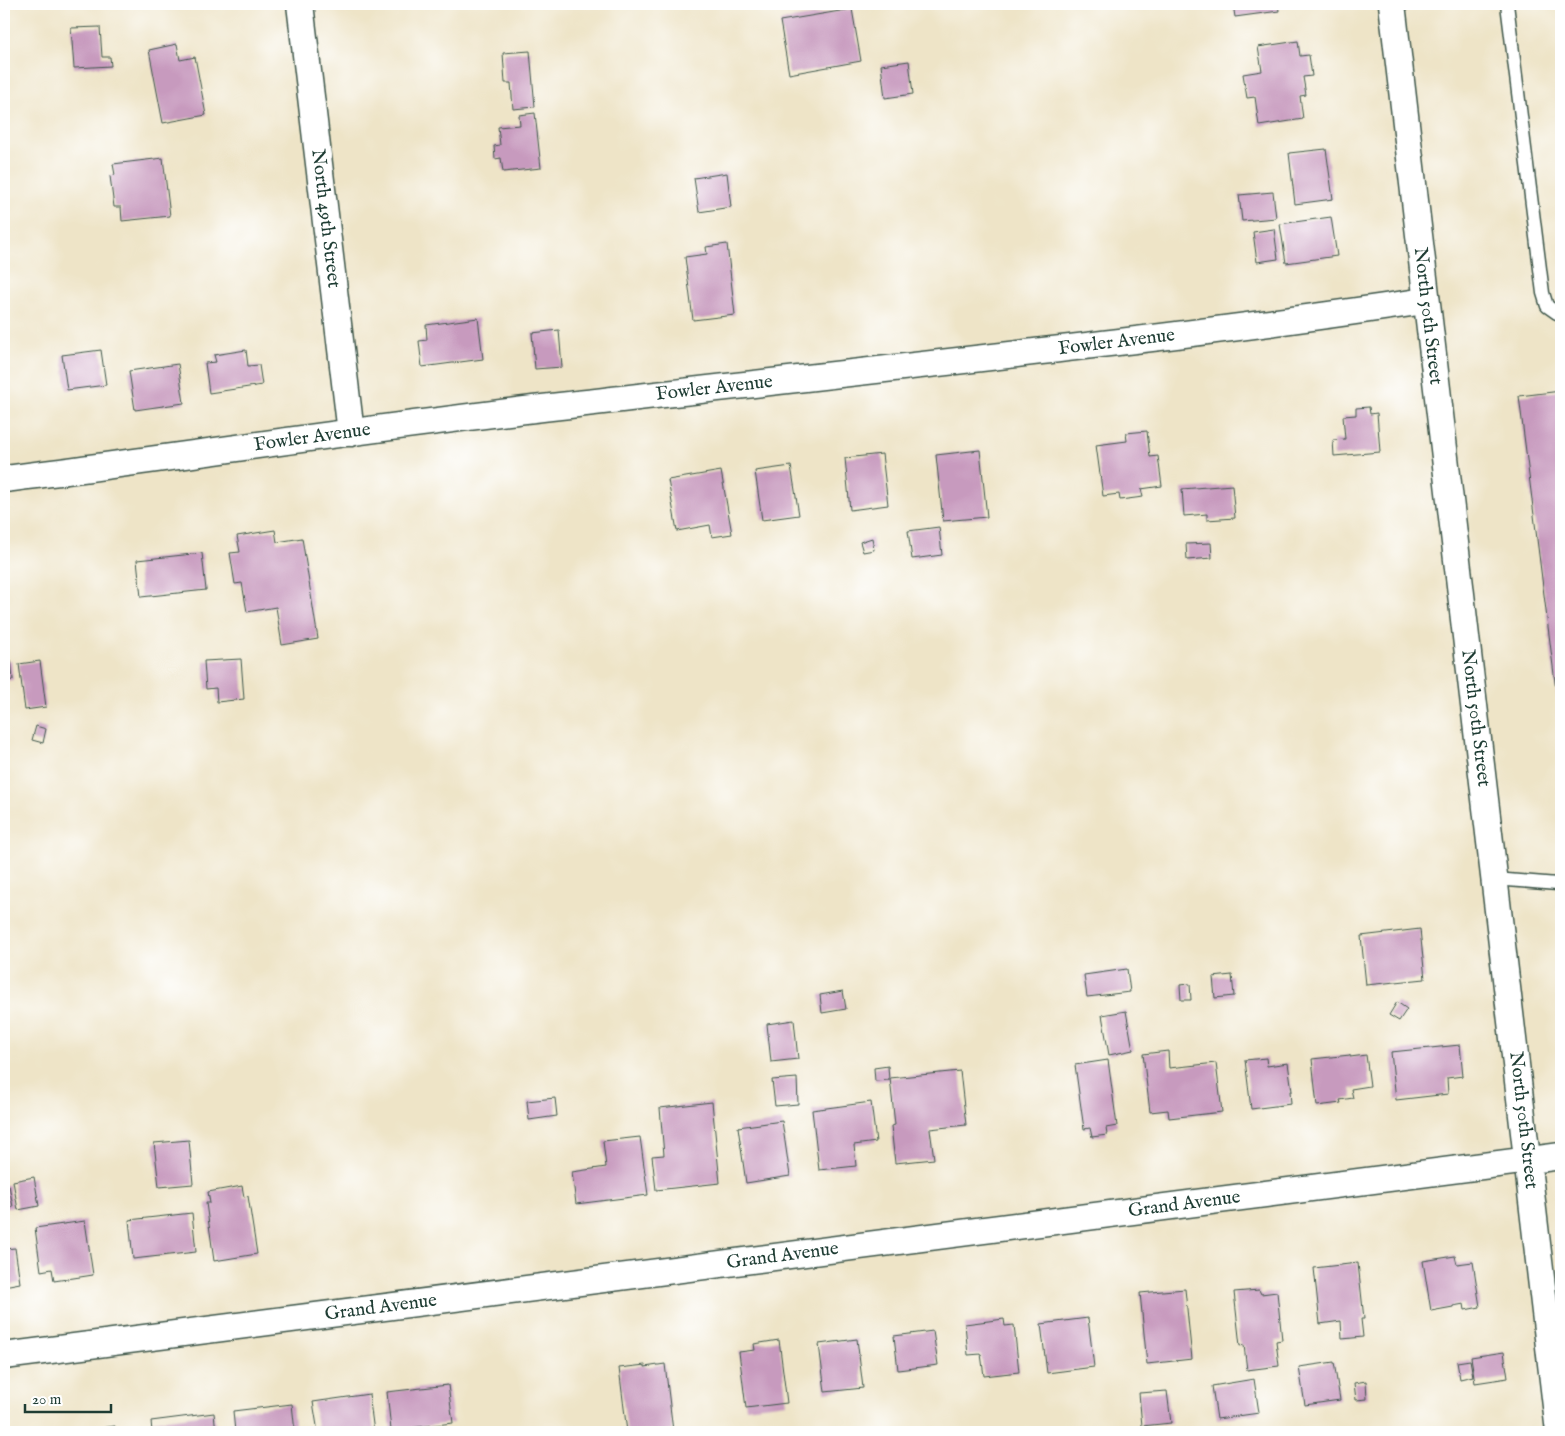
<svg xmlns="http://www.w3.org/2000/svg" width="1565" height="1436" font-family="'IM FELL English',serif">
<rect width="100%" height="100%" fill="#fff"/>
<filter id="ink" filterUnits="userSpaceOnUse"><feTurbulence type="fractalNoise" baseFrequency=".02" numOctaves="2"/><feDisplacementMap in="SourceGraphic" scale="10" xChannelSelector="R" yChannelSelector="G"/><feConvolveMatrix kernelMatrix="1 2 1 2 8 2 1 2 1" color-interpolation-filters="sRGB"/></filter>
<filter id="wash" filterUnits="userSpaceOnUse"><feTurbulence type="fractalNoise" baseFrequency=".0096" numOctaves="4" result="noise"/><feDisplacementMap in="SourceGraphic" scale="20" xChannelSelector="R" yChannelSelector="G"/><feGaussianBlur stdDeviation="1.12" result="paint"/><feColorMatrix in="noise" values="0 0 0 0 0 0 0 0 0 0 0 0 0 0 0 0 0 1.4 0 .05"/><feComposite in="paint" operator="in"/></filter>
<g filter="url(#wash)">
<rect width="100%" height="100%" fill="#eee4c7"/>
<g id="blocks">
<!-- building -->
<g fill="#c79abe">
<polygon points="1233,4 1278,4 1279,11 1235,17"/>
<polygon points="852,9 861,61 789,74 780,21"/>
<polygon points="100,27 102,57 110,57 111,66 74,68 71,28"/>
<polygon points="1298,41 1300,56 1309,55 1312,76 1303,77 1306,95 1300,96 1303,119 1259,126 1255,97 1247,98 1243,74 1262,71 1258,47"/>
<polygon points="177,44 180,60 195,57 206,115 163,123 149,50"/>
<polygon points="530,51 535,107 513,109 511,83 505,83 503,53"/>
<polygon points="909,61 913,94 885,98 881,65"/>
<polygon points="535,113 541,168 503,172 501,158 495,159 494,146 500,145 498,127 520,125 519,115"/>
<polygon points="1326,149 1333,199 1295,204 1289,153"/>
<polygon points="163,158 170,216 122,221 121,207 114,207 110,176 115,175 113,164"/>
<polygon points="727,173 731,207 699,212 694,178"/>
<polygon points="1273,192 1276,218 1242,221 1239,195"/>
<polygon points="1331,217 1337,256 1286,263 1280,224"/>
<polygon points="1274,229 1278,259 1257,262 1253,232"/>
<polygon points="727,244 735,315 693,320 685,257 707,254 706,247"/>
<polygon points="478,318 483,359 422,367 419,341 427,340 426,325"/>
<polygon points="559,330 562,367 535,369 532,333"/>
<polygon points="101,350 106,385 67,390 62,355"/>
<polygon points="246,350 248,366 259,365 262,385 209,393 205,363 216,362 214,355"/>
<polygon points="178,364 184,403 135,410 129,371"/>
<polygon points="1561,391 1561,722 1560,722 1519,396"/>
<polygon points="1369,407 1370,414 1377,413 1380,452 1334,456 1333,440 1345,439 1343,416 1356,415 1356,408"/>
<polygon points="1147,431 1150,457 1158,456 1162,486 1141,489 1143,497 1120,500 1119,494 1103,496 1096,445 1127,441 1126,433"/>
<polygon points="980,450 987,517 943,521 936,455"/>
<polygon points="882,454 888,505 850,510 845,458"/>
<polygon points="791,466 799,515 762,520 755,471"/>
<polygon points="721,471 732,534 712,537 710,525 677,531 668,480"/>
<polygon points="1232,485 1235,518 1207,520 1207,514 1184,516 1182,489"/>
<polygon points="939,527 942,555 912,559 908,531"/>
<polygon points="275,530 277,542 302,538 318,639 282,645 276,607 247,612 242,583 235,584 230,553 240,552 237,536"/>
<polygon points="872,538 874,550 863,552 860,542"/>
<polygon points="1211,543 1212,558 1187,560 1186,544"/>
<polygon points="202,553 206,590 141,597 137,560"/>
<polygon points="241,659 244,699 217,702 216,688 206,689 204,661"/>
<polygon points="11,660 13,680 4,681 4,661"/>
<polygon points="40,661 46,707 25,710 19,664"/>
<polygon points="36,726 46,729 43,743 32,740"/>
<polygon points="1420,929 1425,979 1366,985 1361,936"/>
<polygon points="1127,969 1130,992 1087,997 1084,975"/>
<polygon points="1232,975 1234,996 1215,998 1213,977"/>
<polygon points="1190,984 1191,1000 1181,1000 1180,985"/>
<polygon points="843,991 846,1009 822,1013 820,995"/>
<polygon points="1397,1002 1407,1009 1399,1021 1389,1015"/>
<polygon points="1126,1011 1133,1050 1109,1055 1102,1015"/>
<polygon points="794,1020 798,1059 771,1062 767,1024"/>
<polygon points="1460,1045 1463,1076 1447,1078 1448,1094 1396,1100 1391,1052"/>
<polygon points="1168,1051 1169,1068 1216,1063 1222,1112 1169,1118 1168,1110 1150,1112 1143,1054"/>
<polygon points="1350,1055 1350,1057 1366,1055 1370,1086 1351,1089 1353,1098 1340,1100 1341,1103 1317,1106 1312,1059"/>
<polygon points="1266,1058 1267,1066 1288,1063 1292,1091 1290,1091 1291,1104 1251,1109 1245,1060"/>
<polygon points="1108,1060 1117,1126 1106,1128 1107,1135 1092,1137 1090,1128 1084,1129 1075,1065"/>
<polygon points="888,1066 889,1080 875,1081 874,1068"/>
<polygon points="960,1071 966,1125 930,1129 934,1159 895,1163 891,1126 895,1125 890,1078"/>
<polygon points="797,1078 798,1104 775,1106 772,1080"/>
<polygon points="555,1098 557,1116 529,1120 527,1101"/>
<polygon points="712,1102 720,1183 656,1190 652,1156 664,1155 660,1108"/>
<polygon points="871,1102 876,1142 854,1145 856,1166 819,1170 812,1110"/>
<polygon points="782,1121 790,1176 746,1183 738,1127"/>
<polygon points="640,1137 648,1195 576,1204 572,1172 606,1167 603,1141"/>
<polygon points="189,1140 193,1184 159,1187 154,1143"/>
<polygon points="34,1177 39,1206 18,1210 13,1181"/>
<polygon points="4,1185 9,1185 13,1207 4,1209"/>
<polygon points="242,1186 244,1197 248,1196 257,1254 214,1261 206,1203 210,1203 208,1192"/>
<polygon points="192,1213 196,1252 133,1259 129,1220"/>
<polygon points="85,1221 93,1275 54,1281 52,1269 41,1271 35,1228"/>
<polygon points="15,1248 20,1283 4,1286 4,1249"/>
<polygon points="1455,1256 1457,1264 1473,1262 1480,1307 1465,1310 1464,1304 1453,1306 1453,1307 1431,1311 1423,1261"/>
<polygon points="1358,1263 1364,1319 1361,1319 1363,1337 1342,1339 1341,1321 1320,1324 1314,1268"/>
<polygon points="1185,1289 1192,1359 1147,1364 1140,1293"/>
<polygon points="1259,1290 1261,1294 1277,1292 1282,1340 1276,1341 1279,1366 1247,1370 1244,1345 1240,1346 1234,1292"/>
<polygon points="1088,1318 1094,1367 1047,1373 1041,1324"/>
<polygon points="1004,1319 1005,1326 1014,1325 1019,1372 984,1376 981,1354 968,1355 965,1324"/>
<polygon points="933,1331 938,1365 898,1370 894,1336"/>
<polygon points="857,1339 863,1388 825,1392 819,1344"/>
<polygon points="779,1340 787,1403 746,1408 739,1352 755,1350 754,1344"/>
<polygon points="1504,1352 1508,1378 1475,1383 1471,1357"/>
<polygon points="1470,1360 1473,1376 1460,1379 1457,1362"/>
<polygon points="1334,1362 1340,1400 1305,1405 1299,1367"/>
<polygon points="665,1364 673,1431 627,1432 619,1368 645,1365 645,1367"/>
<polygon points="1254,1379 1259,1413 1217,1419 1212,1386"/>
<polygon points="1366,1381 1367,1399 1356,1400 1354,1383"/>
<polygon points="448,1385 453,1423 391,1430 387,1392"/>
<polygon points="1167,1391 1171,1423 1142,1426 1139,1393"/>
<polygon points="369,1394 374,1432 318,1432 313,1402"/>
<polygon points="292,1404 295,1432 235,1432 233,1411"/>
<polygon points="214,1413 216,1432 152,1432 151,1421"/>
<polygon points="115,1426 116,1432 78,1432 78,1431"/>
</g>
</g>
</g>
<g filter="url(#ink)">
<use href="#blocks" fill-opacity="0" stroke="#3e564a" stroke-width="1"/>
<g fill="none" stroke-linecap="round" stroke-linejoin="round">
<!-- service casing -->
<g stroke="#3e564a" stroke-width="15">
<g id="service">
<polyline points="1507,4 1543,293 1547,306 1557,313 1561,313"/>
<polyline points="1495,879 1557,884 1561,886"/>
</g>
</g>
<!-- minor casing -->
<g stroke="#3e564a" stroke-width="29">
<g id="minor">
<path id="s1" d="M300,4L351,433"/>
<path id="s2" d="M1392,4C1445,480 1506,956 1559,1432"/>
<path id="s3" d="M4,479C189,456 374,427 560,406C849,372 1138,344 1425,301"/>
<path id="s4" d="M4,1356L1561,1156"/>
</g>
</g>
<!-- service -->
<use href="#service" stroke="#fff" stroke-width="12"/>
<!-- minor -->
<use href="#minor" stroke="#fff" stroke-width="26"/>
</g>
</g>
<g text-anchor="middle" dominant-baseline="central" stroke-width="5" stroke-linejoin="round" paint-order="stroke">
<!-- street labels -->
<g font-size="19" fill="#1f3d34" stroke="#fff">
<text stroke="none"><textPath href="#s1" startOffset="216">North 49th Street</textPath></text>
<text stroke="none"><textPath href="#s2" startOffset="314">North 50th Street</textPath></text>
<text stroke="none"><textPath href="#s3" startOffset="1121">Fowler Avenue</textPath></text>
<text stroke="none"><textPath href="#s3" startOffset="716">Fowler Avenue</textPath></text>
<text stroke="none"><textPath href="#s3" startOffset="311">Fowler Avenue</textPath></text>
<text stroke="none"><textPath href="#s2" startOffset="719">North 50th Street</textPath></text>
<text stroke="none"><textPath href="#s2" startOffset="1124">North 50th Street</textPath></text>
<text stroke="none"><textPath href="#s4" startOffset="1190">Grand Avenue</textPath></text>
<text stroke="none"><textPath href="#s4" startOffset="785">Grand Avenue</textPath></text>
<text stroke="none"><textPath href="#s4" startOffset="380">Grand Avenue</textPath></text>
</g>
</g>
<!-- margin -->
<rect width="1565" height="1436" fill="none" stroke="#fff" stroke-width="20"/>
<!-- scale -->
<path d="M25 1404v8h86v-8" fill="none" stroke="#1f3d34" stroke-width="2.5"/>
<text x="32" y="1404" font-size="15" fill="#1f3d34" stroke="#ffffff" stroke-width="4" paint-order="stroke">20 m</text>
</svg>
